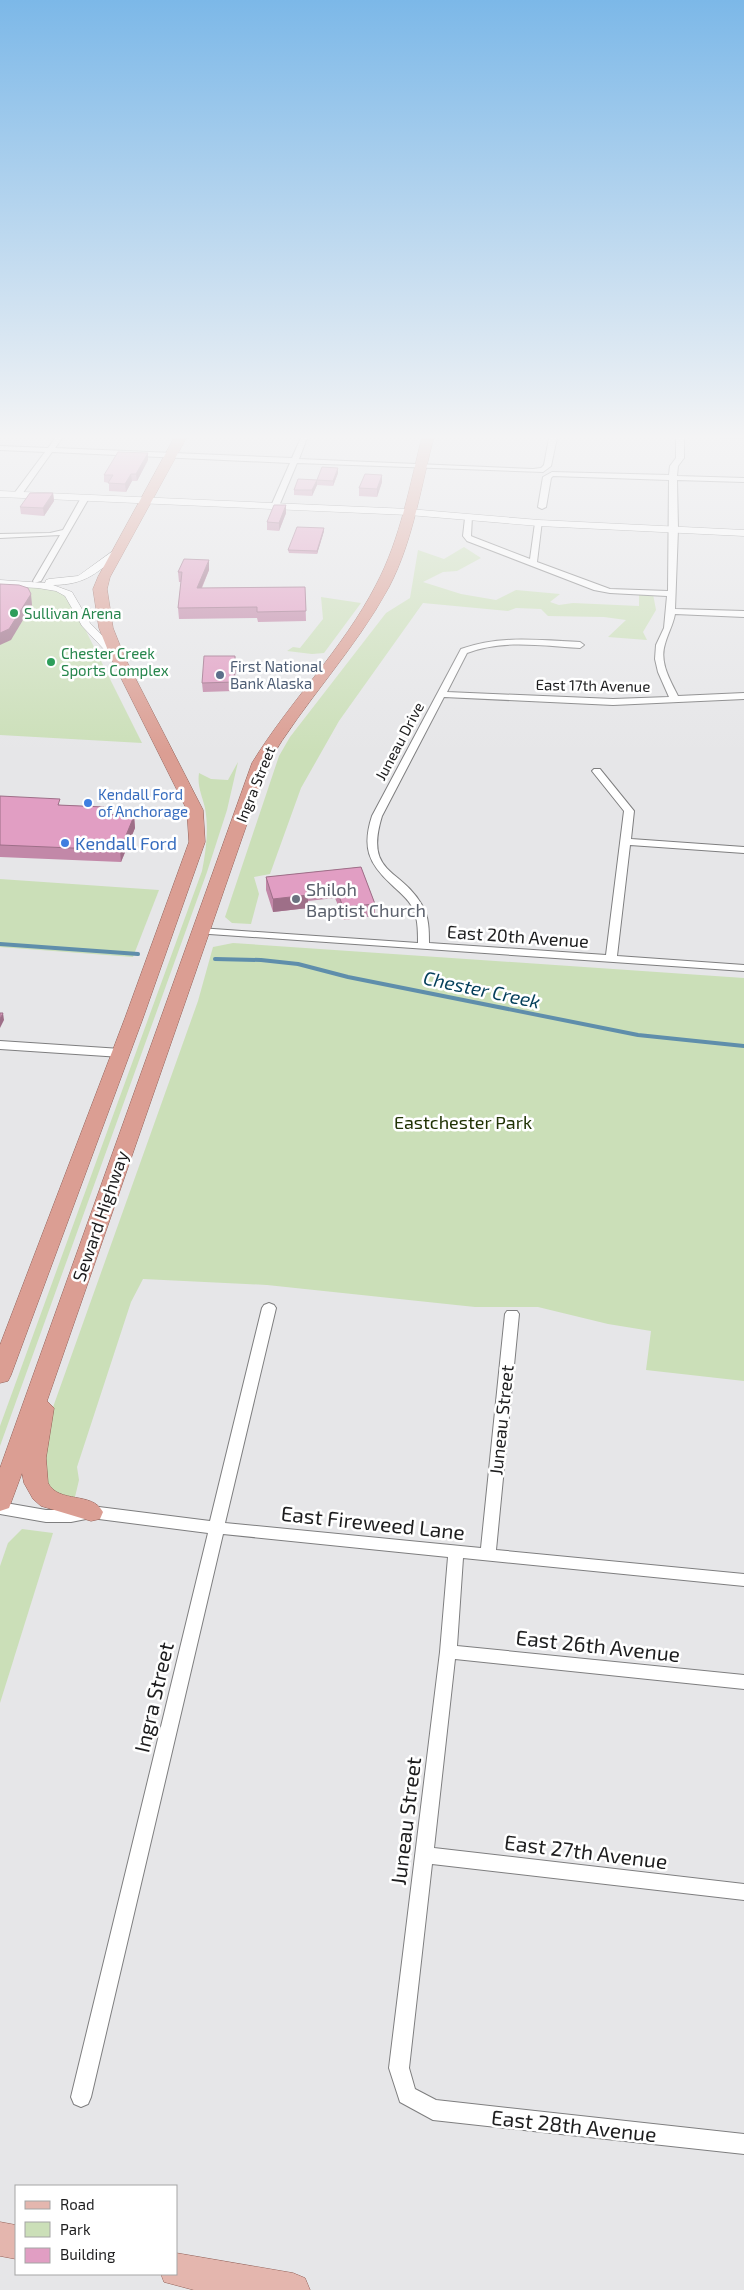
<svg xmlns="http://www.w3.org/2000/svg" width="744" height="2290" font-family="'Exo 2',sans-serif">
<rect width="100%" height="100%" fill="#e6e6e8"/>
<!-- green -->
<g fill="#cbdfb8">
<polygon points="464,547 481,558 457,571 443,572 423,582 461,594 496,600 516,590 560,594 550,602 559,605 573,603 639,606 639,594 653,594 656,610 643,632 647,640 608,637 626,620 604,617 548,616 541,609 516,608 508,611 423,603 339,721 301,788 270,874 254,877 259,894 251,924 232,923 225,917 279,756 290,737 386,613 410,598 418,550 444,559"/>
<polygon points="0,585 65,589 142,743 0,735"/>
<polygon points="321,597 361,603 324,653 312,654 287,651 293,647 300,648 323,619"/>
<path d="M238,762L227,810L207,872L0,1446V1426L202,871C206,850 209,830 205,808C202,795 197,786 199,773L211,779L228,780Z"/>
<polygon points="0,879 159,890 133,957 0,947"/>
<polygon points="233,943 744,978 744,1381 646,1370 651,1331 608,1324 538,1307 475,1307 267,1285 143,1279 131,1302 77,1467 79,1480 75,1497 61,1496 46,1488 42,1438 198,1001 213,947"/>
<polygon points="22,1529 53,1533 0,1703 0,1566 8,1543"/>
</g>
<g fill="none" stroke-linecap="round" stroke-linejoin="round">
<!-- stream -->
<g stroke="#5f8eab" stroke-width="4">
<polyline points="0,944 138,954"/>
<polyline points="215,959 261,960 298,964 348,977 638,1035 744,1046"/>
</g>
<!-- minor casing -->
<g stroke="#7e7e7f" stroke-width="2">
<g id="minor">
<polygon points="59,433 66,433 55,448 292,458 303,433 309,433 299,459 533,469 541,468 544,465 550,433 558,433 551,466 543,472 297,463 279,506 275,508 271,506 290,463 52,452 20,497 14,497 13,495 45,452 0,450 0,446 48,448"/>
<path d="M657,433L744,434V438L684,436V458L678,466L677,476L744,478V482L677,480L678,529L675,609L744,611V617L675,614C673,625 668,633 665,644C659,662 670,680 678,696L744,693V699L613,705L444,697L382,816C364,875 400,867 422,905C429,916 429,931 429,943L606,955L624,811L592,771L594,769H600L634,811L631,839L744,847V853L630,845L617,956L744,965V971L195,933L194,931L195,929L199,928L418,943C418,930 418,915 411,905C406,897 398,891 392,885C368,863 362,847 372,816L461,649C500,635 539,640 580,642L584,645L580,648C542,646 504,639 467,653L447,692L613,699L669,697L658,672L655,659L656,645L664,628L667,596L610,593L594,590L467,541L463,536L465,518L472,516L471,536L473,537L530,559L535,523L542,521L537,562L610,589L668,591L669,480L553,476L551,478L546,507L542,509L538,507L543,477L552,472L669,475L670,466L676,458V436L660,435Z"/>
<polygon points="82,496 89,498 41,581 34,583 33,581 60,535 0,538 0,534 50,533 63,530"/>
<polygon points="0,1041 121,1049 127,1053 121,1057 0,1049"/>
<polygon points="269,1303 274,1305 276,1308 225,1523 481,1548 505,1314 507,1311 517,1311 519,1314 496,1550 744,1574 744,1586 463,1558 457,1646 744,1675 744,1689 455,1659 434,1848 744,1884 744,1900 432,1864 409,2068 415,2089 436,2100 744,2134 744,2154 433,2120 400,2102 389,2068 440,1652 448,1557 223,1534 91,2097 88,2104 81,2107 74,2104 71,2097 208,1533 91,1518 71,1522 46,1522 0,1514 0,1502 46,1510 71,1510 91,1506 210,1521 262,1308 264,1305"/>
</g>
</g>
<!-- tertiary casing -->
<g stroke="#7e7e7f" stroke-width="1">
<path id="tertiary" d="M120,546L125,549L123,551C99,571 87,585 53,585L72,592L90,623L122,656V660H114L82,626L65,596L56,591L38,588L0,586V580L45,583L46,580L49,579L78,576Z"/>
</g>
<!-- secondary casing -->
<g stroke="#7e7e7f" stroke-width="1">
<polygon id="secondary" points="0,491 409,509 539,520 744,530 744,536 539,526 409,515 0,497"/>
</g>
<!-- primary casing -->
<g stroke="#936158" stroke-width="1">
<g id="primary">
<polygon points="0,2222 16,2225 16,2259 0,2256"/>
<polygon points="176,2253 293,2273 305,2278 310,2290 194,2290 164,2282 161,2274 176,2274"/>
</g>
</g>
<!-- trunk casing -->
<g stroke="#936158" stroke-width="1">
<g id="trunk">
<polygon points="177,433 189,433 110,577 107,589 113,628 125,658 203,810 205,842 143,1018 11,1375 8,1381 0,1383 0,1345 125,1018 189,842 187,810 111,658 99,628 93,589 98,577"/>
<path d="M423,433H435C421,484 414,539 389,587C355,650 304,702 268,763L47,1401L54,1408L46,1458L48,1483C59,1504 92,1491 103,1512L100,1519L91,1521L41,1506L33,1499L24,1483L22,1473L9,1508L0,1511V1468L252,763C290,701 343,649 376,585C401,538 410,484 423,433Z"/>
</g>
</g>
<!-- minor -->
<use href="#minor" fill="#fff" fill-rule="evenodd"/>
<!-- tertiary -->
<use href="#tertiary" fill="#fff" fill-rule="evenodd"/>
<!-- secondary -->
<use href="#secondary" fill="#fff" fill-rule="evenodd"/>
<!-- primary -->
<use href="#primary" fill="#e4b6ae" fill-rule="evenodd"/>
<!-- trunk -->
<use href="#trunk" fill="#db9e93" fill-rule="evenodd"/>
</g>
<!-- wall -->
<g fill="#c288a8">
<polygon points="148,460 137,481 132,481 126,492 109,491 109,483 104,482 104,475"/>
<polygon points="338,473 333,486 317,485 312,496 294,495 294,490 317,480"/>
<polygon points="382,475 382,482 377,497 359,496 359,488"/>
<polygon points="53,493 54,501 44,516 21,514 20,507"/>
<polygon points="286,505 286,513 279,531 267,530 267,522"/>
<polygon points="324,531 317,554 289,553 288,550"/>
<polygon points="209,570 202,588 305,587 306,621 258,622 257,618 179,619 178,608 181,582 179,582 178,572"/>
<polygon points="235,656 236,664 234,691 203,692 202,683"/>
<polygon points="0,796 61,805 104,807 104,814 134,816 135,828 121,862 0,857"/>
<polygon points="361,867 375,904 375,916 344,920 335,898 308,901 308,908 273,912 266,890 266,877"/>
</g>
<!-- shaded-wall -->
<g fill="#9e6f88">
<polygon points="148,453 148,460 137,481 136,474"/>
<polygon points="338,468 338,473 333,486 333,481"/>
<polygon points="131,474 132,481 126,492 125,484"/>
<polygon points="382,475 382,482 377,497 377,489"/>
<polygon points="317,480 317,485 312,496 312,490"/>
<polygon points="53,493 54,501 44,516 43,508"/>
<polygon points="286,505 286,513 279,531 279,523"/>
<polygon points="324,528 324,531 317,554 317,551"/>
<polygon points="209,560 209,570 197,598 197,588"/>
<polygon points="31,594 32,605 11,640 0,645 0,633"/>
<polygon points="235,656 236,664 234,691 234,682"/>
<polygon points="134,816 135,828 121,862 120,850"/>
<polygon points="308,895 308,908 273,912 273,899"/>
<polygon points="3,1013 4,1020 0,1028 0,1019"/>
</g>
<!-- building -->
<g fill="#e19ec3" stroke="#9e6f88">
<polygon points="118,452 148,453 136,474 131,474 125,484 108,483 113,475 104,475"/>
<polygon points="322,467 338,468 333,481 317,480"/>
<polygon points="365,474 382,475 377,489 359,488"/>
<polygon points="298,479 317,480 312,490 294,490"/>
<polygon points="30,493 53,493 43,508 20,507"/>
<polygon points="274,505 286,505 279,523 267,522"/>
<polygon points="297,527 324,528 317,551 288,550"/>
<polygon points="184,559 209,560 197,588 305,587 306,611 257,612 257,607 178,608 182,572 178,572"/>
<polygon points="0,584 19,585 28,588 31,594 9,629 0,633"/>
<polygon points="204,656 235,656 234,682 202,683"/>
<polygon points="0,796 60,799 58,805 104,807 101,814 134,816 120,850 0,845"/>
<polygon points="361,867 375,904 343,907 335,885 306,888 308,895 273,899 266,877"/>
<polygon points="0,1013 3,1013 0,1019"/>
</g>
<!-- sky -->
<linearGradient id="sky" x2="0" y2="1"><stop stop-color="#7cb8e8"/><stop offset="0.58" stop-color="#f4f4f5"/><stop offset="1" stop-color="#f4f4f5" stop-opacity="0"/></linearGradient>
<rect width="744" height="753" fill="url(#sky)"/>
<!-- markers -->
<g fill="#2e9e5b" stroke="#fff" stroke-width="2">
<circle cx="14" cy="613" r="5"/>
<circle cx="51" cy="662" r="5"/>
</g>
<circle fill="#5c6f8a" stroke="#fff" stroke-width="2" cx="220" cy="675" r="5"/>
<g fill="#3f7fe0" stroke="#fff" stroke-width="2">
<circle cx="88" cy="803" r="5"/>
<circle cx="65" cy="843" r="5"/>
</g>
<circle fill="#6b7280" stroke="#fff" stroke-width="2" cx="296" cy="899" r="5"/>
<g text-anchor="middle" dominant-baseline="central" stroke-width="5" stroke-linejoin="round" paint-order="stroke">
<!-- far-leisure labels -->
<g font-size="15" fill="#27864d" stroke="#fff" text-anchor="start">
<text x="24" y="613">Sullivan Arena</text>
<text x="61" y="653">Chester Creek<tspan x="61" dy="17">Sports Complex</tspan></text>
</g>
<!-- far-service labels -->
<g font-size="15" fill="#4e5e75" stroke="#fff" text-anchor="start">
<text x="230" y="666">First National<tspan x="230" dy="17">Bank Alaska</tspan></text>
</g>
<!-- far-street labels -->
<g font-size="15" fill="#1d1d1e" stroke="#fff">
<text transform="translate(593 685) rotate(1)">East 17th Avenue</text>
<text transform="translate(399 741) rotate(-62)">Juneau Drive</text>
<text transform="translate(255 784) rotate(-68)">Ingra Street</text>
</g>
<!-- far-shop labels -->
<g font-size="15" fill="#366cbe" stroke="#fff" text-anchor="start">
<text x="98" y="794">Kendall Ford<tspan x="98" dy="17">of Anchorage</tspan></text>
</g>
<!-- shop labels -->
<g font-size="18" fill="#366cbe" stroke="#fff" text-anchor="start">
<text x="75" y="843">Kendall Ford</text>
</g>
<!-- worship labels -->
<g font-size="18" fill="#5b616d" stroke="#fff" text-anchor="start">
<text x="306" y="889">Shiloh<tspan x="306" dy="21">Baptist Church</tspan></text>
</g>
<!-- street labels -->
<g font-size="18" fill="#1d1d1e" stroke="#fff">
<text transform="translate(518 936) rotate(4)">East 20th Avenue</text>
<text transform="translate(100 1216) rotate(-71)">Seward Highway</text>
<text transform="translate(501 1420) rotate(-84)">Juneau Street</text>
</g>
<!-- park labels -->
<g font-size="18" fill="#203204" stroke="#fff">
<text x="463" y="1122">Eastchester Park</text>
</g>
<!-- water labels -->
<g font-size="19" font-style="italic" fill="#033e5a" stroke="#fff">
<text transform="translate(482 989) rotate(12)">Chester Creek</text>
</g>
<!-- near-street labels -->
<g font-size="21" fill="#1d1d1e" stroke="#fff">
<text transform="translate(373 1522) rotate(6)">East Fireweed Lane</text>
<text transform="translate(598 1645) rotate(6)">East 26th Avenue</text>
<text transform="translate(153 1697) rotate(-77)">Ingra Street</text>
<text transform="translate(405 1821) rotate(-83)">Juneau Street</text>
<text transform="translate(586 1851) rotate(7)">East 27th Avenue</text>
<text transform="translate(574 2125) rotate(6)">East 28th Avenue</text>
</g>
</g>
<!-- legend -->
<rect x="15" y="2185" width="162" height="90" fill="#ffffff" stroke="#a5a5a5"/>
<rect x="25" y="2201" width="25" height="8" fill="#e4b6ae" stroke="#a5a5a5"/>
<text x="60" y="2210" font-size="15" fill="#1d1d1e">Road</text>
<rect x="25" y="2222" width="25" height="15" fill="#cbdfb8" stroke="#a5a5a5"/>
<text x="60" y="2235" font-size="15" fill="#1d1d1e">Park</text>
<rect x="25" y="2248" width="25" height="15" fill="#e19ec3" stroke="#a5a5a5"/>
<text x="60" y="2260" font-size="15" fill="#1d1d1e">Building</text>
</svg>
